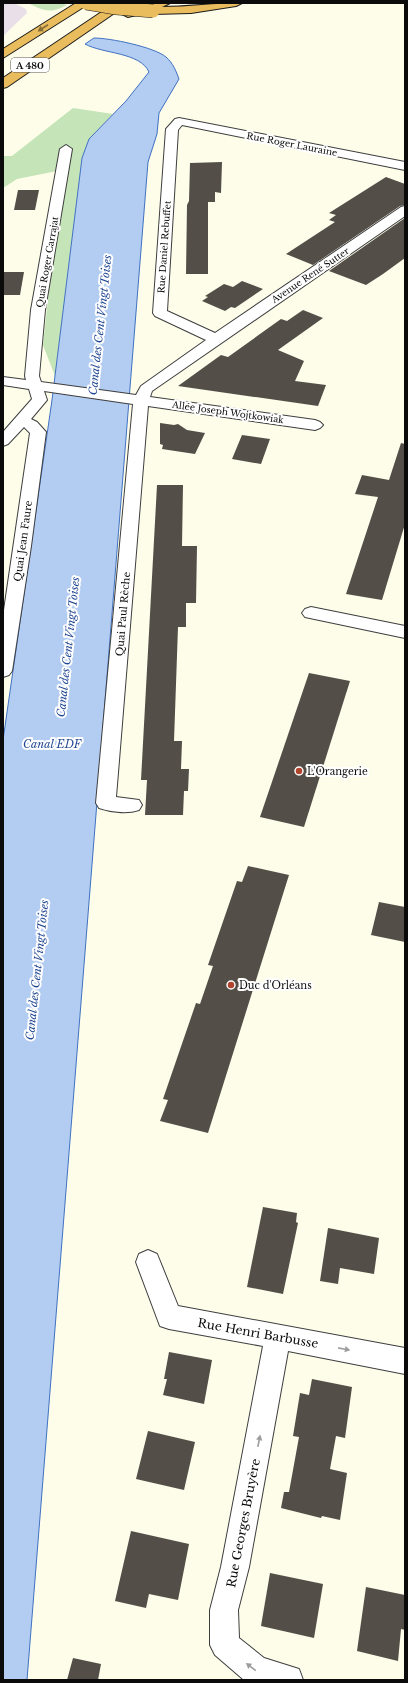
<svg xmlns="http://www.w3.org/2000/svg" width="408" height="1683" font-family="'Libre Baskerville',serif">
<rect width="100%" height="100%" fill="#fdfdea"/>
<!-- industrial -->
<polygon fill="#e9dfe8" points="3,3 14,3 26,9 27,13 3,36"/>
<!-- green -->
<g fill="#c5e4b7">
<path d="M28,3H60L67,5C50,14 44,11 28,3Z"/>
<polygon points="73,108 113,114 89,139 82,158 55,376 43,345 62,170 17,179 3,188 3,156 12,156"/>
</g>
<!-- water -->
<path fill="#b3ccf1" stroke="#4071c2" d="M94,38C110,38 154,47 166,57C173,63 176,71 179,79L159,113L157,134L148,162L27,1680H3V740L52,400L82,158L89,139L126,101L149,72C140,52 103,54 85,44Z"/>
<!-- building -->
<g fill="#534e48">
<polygon points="222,162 221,193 215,192 215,202 208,202 208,274 186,274 187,205 189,201 190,163"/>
<polygon points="386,177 405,184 405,205 400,206 313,265 286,254 335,222 329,220 336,215 329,213"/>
<polygon points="18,190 39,190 35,210 14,210"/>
<polygon points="405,218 405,258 383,274 366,285 329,271"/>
<polygon points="3,272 24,272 20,295 3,295"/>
<polygon points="242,281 263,289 235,308 231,307 225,311 202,301 208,297 205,296 224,284 233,287"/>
<polygon points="303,310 323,318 278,350 304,361 295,381 326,385 318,406 178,386 221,355 228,357 281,319 287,321"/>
<polygon points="160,423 174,425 178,424 187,430 205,433 195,454 162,449 163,445 160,444"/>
<polygon points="242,435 270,439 261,464 232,459"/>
<polygon points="401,443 405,444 405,524 382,600 346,594 378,497 355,494 362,475 389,480"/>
<polygon points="157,485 183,485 182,546 197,546 196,603 186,603 186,627 178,627 174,741 182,741 181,769 189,769 188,791 184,791 183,815 145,815 147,780 141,780"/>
<polygon points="309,673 350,681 304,827 260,817"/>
<polygon points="248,866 289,875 208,1133 160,1121 168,1100 163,1099 196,1003 200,1004 213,966 208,965 237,881 242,882"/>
<polygon points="379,902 405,907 405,942 371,935"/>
<polygon points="263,1207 297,1213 296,1222 298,1223 283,1294 247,1287"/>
<polygon points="328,1228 379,1238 374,1274 340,1268 338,1284 320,1281"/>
<polygon points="169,1352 212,1360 204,1404 163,1395 167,1379 164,1379"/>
<polygon points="312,1379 352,1387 345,1438 336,1436 330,1469 347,1473 340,1520 322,1516 321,1518 281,1508 284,1492 289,1492 299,1437 293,1436 300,1393 309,1395"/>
<polygon points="148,1431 195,1442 184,1490 136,1479"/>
<polygon points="131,1531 189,1544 178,1600 149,1594 146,1608 115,1601"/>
<polygon points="270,1573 323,1584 314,1638 261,1626"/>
<polygon points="366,1587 405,1595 405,1630 401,1629 398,1661 357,1651"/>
<polygon points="73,1658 101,1664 98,1680 67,1680"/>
</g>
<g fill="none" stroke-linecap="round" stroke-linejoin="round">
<!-- street casing -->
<g stroke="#3e3e3e" stroke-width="2">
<g id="street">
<path d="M179,118L405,162V170L182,125L178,130L167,311L215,333L401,207L405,206V216L152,391L150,397L315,420L320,422L323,425L320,428L315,430L148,406L116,797L139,800L142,805L139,810C127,814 111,812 99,808L96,803L133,404L44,391L47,400L31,419L37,422L46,432L31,546L12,671L9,675L3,677V617L30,433L24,427L8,444L3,446V432L32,399L29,389L3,385V377L26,380L25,376L31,310L60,149L66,145L72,149L45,310L39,376L41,382L136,395L141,386L206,340L155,316L153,313L166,129L175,119Z"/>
<polygon points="311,607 405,626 405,638 305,617 302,613 305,609"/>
<polygon points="148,1250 157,1254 178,1306 405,1348 405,1374 288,1351 249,1567 238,1610 239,1638 264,1658 299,1669 303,1680 244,1680 215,1655 210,1645 210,1610 221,1567 263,1346 169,1329 160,1326 136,1262 139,1254"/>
</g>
</g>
<!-- highway casing -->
<g stroke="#1c1c1c" stroke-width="2">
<g id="highway">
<polygon points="76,3 90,3 3,58 3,49"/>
<polygon points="115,3 129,3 7,87 3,88 3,78"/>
<path d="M152,3H170L162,7C188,7 215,3 242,3L236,6L191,13L153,14L148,12L128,17L122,14L124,12Z"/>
</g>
</g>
<!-- street -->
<use href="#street" fill="#fff" fill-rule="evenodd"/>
<!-- highway -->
<use href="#highway" fill="#e9bc5d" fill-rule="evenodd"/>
<!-- highway-bridge casing -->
<g stroke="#1c1c1c" stroke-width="14" stroke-linecap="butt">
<polyline id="highway-bridge" points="86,3 116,8 153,11"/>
</g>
<!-- highway-bridge -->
<use href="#highway-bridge" stroke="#e9bc5d" stroke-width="13"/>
</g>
<!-- one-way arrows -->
<defs><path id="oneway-solid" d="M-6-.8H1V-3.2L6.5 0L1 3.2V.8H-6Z"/></defs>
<use fill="#856c38" href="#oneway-solid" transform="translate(43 28) rotate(147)"/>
<g fill="#9d9d9d">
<use href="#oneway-solid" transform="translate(344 1349) rotate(11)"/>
<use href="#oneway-solid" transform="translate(259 1441) rotate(-79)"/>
<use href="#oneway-solid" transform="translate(251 1667) rotate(-143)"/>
</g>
<!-- markers -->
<g fill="#af452e" stroke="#fff" stroke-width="1.5">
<circle cx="299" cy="771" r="4"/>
<circle cx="231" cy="985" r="4"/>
</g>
<g text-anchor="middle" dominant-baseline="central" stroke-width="4" stroke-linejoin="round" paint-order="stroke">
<!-- shield labels -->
<rect fill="#fff" stroke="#545454" stroke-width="1" x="11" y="58" width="38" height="14" rx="3"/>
<g font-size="9" font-weight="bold" fill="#0b0b0b">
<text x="30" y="65">A 480</text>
</g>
<!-- far-street labels -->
<g font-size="9" fill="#0b0b0b" stroke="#fff">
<text transform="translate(292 144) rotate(11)">Rue Roger Lauraine</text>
<text transform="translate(164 247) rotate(-86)">Rue Daniel Rebuffet</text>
<text transform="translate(47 262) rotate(-80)">Quai Roger Carrajat</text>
<text transform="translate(310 275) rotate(-34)">Avenue René Sutter</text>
<text transform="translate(228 412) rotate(8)">Allée Joseph Wojtkowiak</text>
</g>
<!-- street labels -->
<g font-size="10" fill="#0b0b0b" stroke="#fff">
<text transform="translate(23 541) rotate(-82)">Quai Jean Faure</text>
<text transform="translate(123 614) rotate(-85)">Quai Paul Rèche</text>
</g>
<!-- poi labels -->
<g font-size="10" fill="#0b0b0b" stroke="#fff" text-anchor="start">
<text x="307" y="771">L'Orangerie</text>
<text x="239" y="985">Duc d'Orléans</text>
</g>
<!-- water labels -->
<g font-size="11" font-style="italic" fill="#1f4692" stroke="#fff">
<text transform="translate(100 325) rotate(-84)">Canal des Cent Vingt Toises</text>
<text transform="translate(68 647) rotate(-84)">Canal des Cent Vingt Toises</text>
<text x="52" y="744">Canal EDF</text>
<text transform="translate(37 970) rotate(-84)">Canal des Cent Vingt Toises</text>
</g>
<!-- near-street labels -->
<g font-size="12" fill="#0b0b0b" stroke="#fff">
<text transform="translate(258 1333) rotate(10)">Rue Henri Barbusse</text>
<text transform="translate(243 1523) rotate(-79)">Rue Georges Bruyère</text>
</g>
</g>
<!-- border -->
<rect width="408" height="1683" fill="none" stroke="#0b0b0b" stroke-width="8"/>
</svg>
